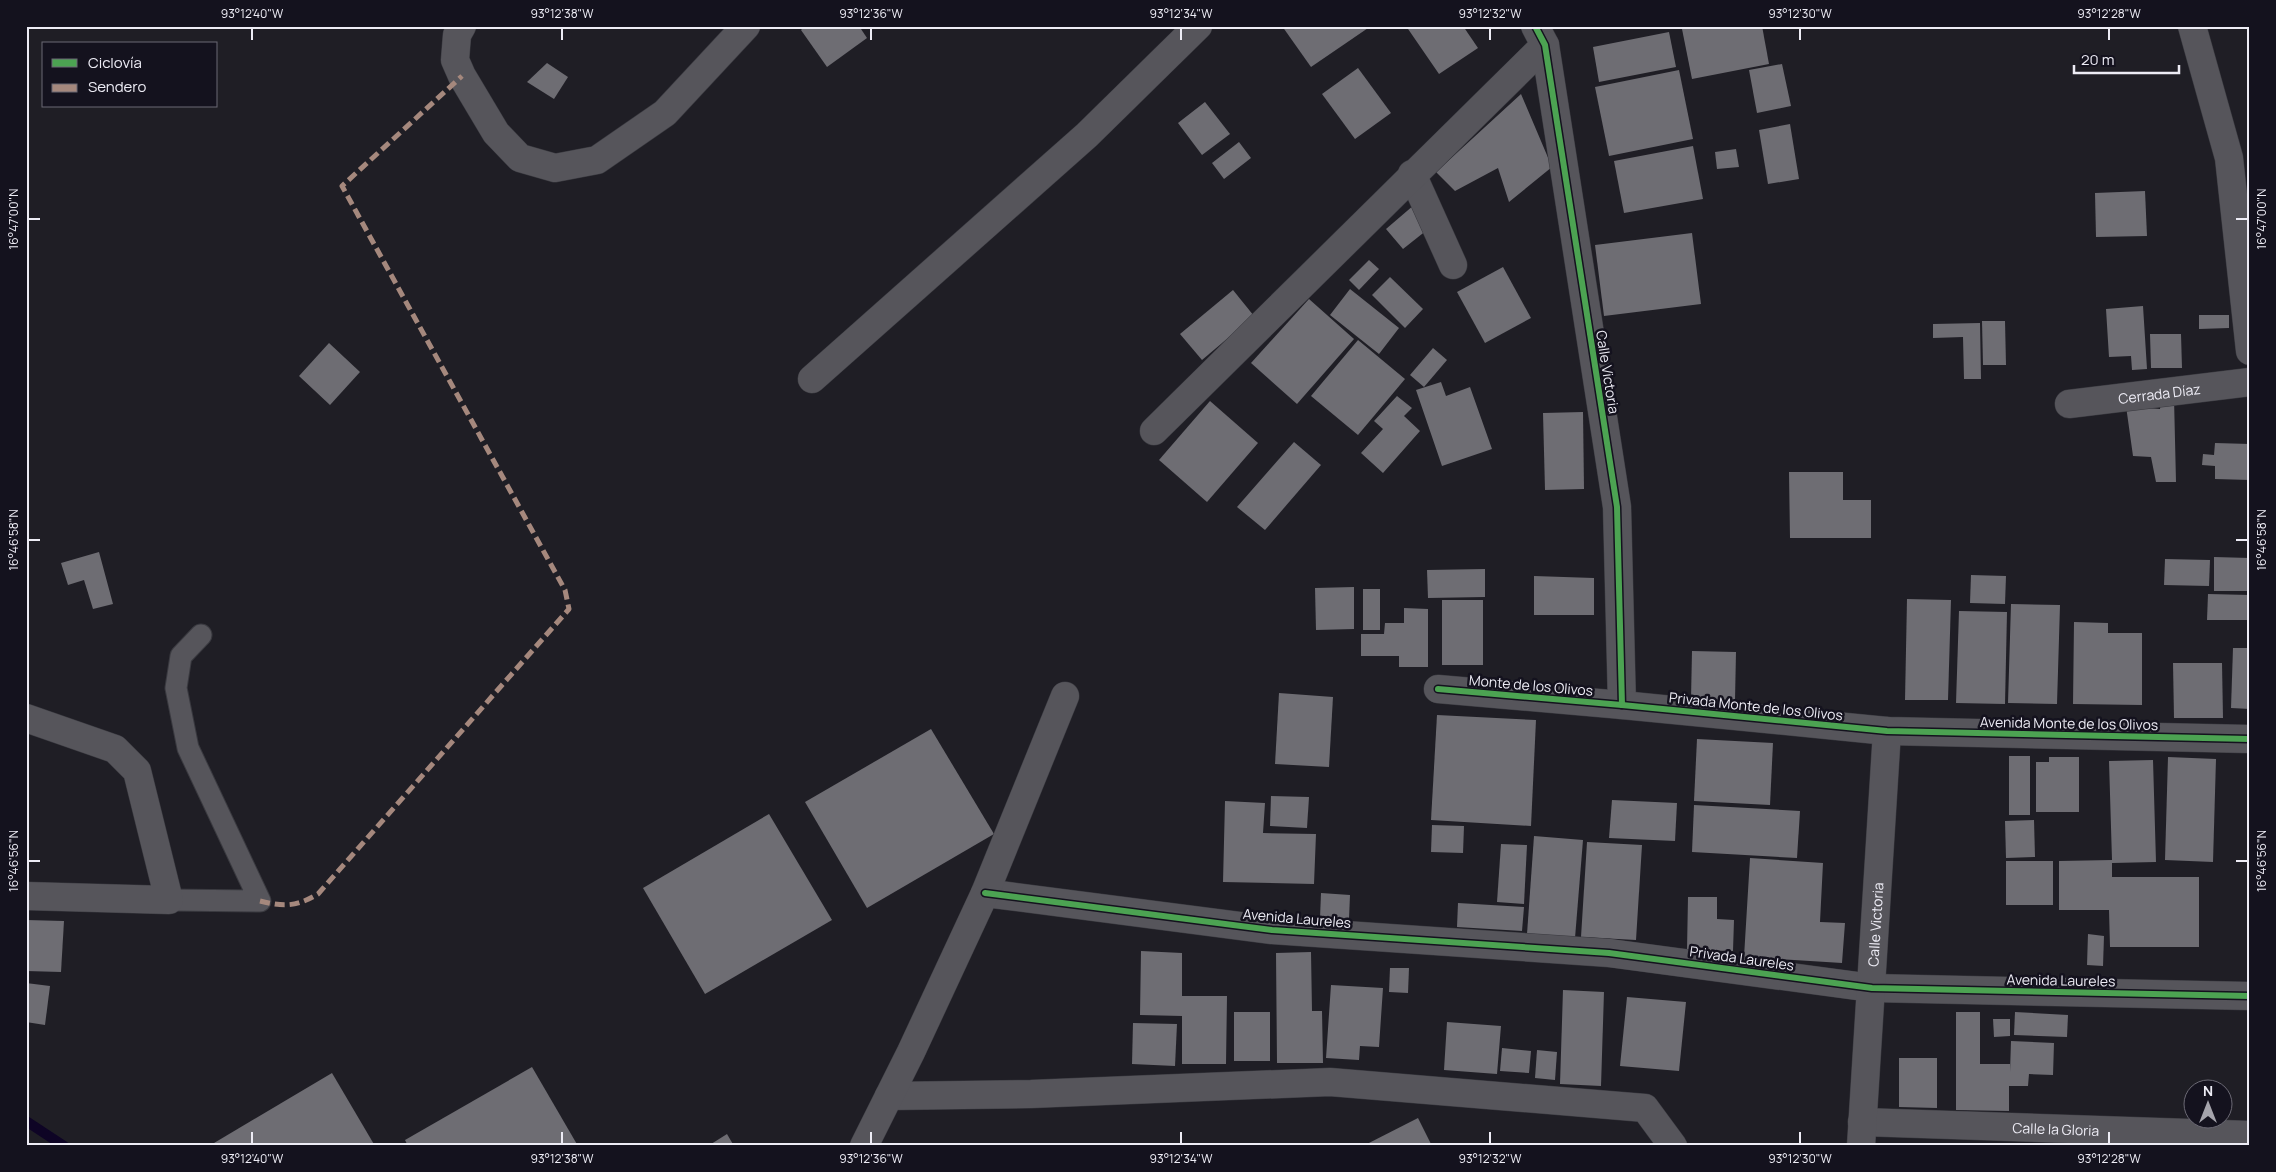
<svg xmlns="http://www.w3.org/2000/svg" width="2276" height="1172" font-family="Manrope,sans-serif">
<rect width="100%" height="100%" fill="#1f1e25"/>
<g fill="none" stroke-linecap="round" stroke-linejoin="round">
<!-- stream -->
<polyline stroke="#0e0425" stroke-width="10" points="26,1121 64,1146"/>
</g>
<!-- building -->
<g fill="#6e6d73">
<polygon points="805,26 859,26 867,38 827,67 801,30"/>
<polygon points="1282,26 1371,26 1311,67"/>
<polygon points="1406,26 1463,26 1478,48 1439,74"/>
<polygon points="1696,26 1762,26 1769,64 1692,79 1682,29"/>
<polygon points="1669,32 1676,67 1599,82 1593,47"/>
<polygon points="547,63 568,77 554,99 527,82"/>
<polygon points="1782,64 1791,106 1757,113 1749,70"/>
<polygon points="1358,68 1391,113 1355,139 1322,94"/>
<polygon points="1679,70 1693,139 1609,156 1595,87"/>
<polygon points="1521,94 1552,167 1509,202 1498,168 1455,191 1436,172"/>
<polygon points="1205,102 1230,134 1202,155 1178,123"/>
<polygon points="1790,124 1799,179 1768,184 1759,130"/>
<polygon points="1239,142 1251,158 1224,179 1212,163"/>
<polygon points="1693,146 1703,199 1624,213 1614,161"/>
<polygon points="1736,149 1739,167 1717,169 1715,152"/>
<polygon points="2145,191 2147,236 2096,237 2095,193"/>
<polygon points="1414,205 1432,226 1403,249 1386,229"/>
<polygon points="1692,233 1701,304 1604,316 1595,245"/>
<polygon points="1369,260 1379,269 1359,290 1349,280"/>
<polygon points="1503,267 1531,318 1485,343 1457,292"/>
<polygon points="1390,277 1423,309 1405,328 1372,295"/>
<polygon points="1350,289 1399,328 1379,354 1330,315"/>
<polygon points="1233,290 1254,316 1202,360 1180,334"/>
<polygon points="1309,299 1354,339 1297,404 1251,363"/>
<polygon points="2143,306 2147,369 2132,370 2131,356 2109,357 2106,309"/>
<polygon points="2199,315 2229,315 2229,328 2199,329"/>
<polygon points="1982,321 2005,321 2006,365 1983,365"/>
<polygon points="1980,323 1981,379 1964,379 1963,337 1933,338 1933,324"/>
<polygon points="2150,334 2181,334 2182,368 2151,368"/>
<polygon points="1358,340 1405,379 1358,435 1311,396"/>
<polygon points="329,343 360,372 330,405 299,376"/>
<polygon points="1433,348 1447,360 1424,387 1410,375"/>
<polygon points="1441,382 1446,396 1470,387 1492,449 1442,466 1416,390"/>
<polygon points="1397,396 1412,408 1404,416 1420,431 1383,473 1361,453 1383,429 1374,421"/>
<polygon points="2161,397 2174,398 2176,482 2156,482 2151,457 2133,456 2126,406 2160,409"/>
<polygon points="1210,401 1258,443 1207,502 1159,460"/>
<polygon points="1583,412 1584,489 1545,490 1543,413"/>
<polygon points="1294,442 1321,465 1265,530 1237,507"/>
<polygon points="2215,443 2250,444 2250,480 2215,479 2215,466 2202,465 2203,454 2214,455"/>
<polygon points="1789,472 1843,472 1843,500 1871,500 1871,538 1790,538"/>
<polygon points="99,552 113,604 93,609 84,580 68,585 61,563"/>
<polygon points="2214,557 2250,558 2250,591 2214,591"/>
<polygon points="2165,559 2210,560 2209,586 2164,585"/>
<polygon points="1485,569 1485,597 1428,598 1427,570"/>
<polygon points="1971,575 2006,576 2005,604 1970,603"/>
<polygon points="1534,576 1594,578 1594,615 1534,615"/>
<polygon points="1354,587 1354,629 1316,630 1315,588"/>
<rect x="1363" y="589" width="17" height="41"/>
<polygon points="2208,594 2250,595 2250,620 2207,620"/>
<polygon points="1907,599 1951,600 1948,700 1905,700"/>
<rect x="1442" y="600" width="41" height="65"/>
<polygon points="2011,604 2060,605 2057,704 2008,703"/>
<polygon points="1404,608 1428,609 1428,667 1399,667 1399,656 1361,656 1361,634 1384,634 1385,623 1404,623"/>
<polygon points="1959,611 2007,612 2005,704 1956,703"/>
<polygon points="2074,622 2108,623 2108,633 2142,633 2142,705 2073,704"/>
<polygon points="2233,648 2250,648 2250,709 2231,708"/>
<polygon points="1692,651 1736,652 1735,700 1691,699"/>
<polygon points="2173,663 2222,663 2223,718 2174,718"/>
<polygon points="1279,693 1333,697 1329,767 1275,764"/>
<polygon points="1437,715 1536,720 1531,826 1431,820"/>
<polygon points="931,729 994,834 867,908 805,802"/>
<polygon points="1697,739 1773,743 1770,805 1694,801"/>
<rect x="2009" y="756" width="21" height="59"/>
<polygon points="2049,757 2079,757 2079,812 2036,812 2036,762 2049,762"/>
<polygon points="2168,757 2216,759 2213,862 2165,860"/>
<polygon points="2153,760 2156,862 2112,863 2112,877 2199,877 2199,947 2110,947 2109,910 2059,910 2059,861 2112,860 2109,761"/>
<polygon points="1271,796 1309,797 1307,828 1270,826"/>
<polygon points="1612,800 1677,803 1675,841 1609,838"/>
<polygon points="1225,801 1265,803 1263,833 1316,834 1314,884 1223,882"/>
<polygon points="1694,805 1800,811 1797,858 1692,852"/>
<polygon points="769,814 832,920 705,994 643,888"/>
<polygon points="2034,820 2035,857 2006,858 2005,821"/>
<polygon points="1432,825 1464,826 1463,853 1431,852"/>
<polygon points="1534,836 1583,840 1575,938 1527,934"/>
<polygon points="1587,842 1642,845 1636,940 1581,937"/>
<polygon points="1501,844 1527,845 1524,904 1497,902"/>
<polygon points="1750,858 1823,863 1820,922 1845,923 1842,963 1744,957"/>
<rect x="2006" y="861" width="47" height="44"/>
<polygon points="1321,893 1350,895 1349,919 1320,918"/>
<polygon points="1688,897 1717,897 1717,919 1734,920 1733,951 1687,950"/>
<polygon points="1458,903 1524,907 1522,931 1457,927"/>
<polygon points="26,920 64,921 61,972 26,971"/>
<polygon points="2088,934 2104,936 2103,966 2087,965"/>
<polygon points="1141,951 1182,953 1182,996 1227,996 1226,1064 1182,1064 1182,1016 1140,1015"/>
<polygon points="1311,952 1312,1011 1322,1011 1323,1063 1277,1063 1276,953"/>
<polygon points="1390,968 1409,968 1408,993 1389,992"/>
<polygon points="26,983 50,986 45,1025 26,1022"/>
<polygon points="1331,985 1383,988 1379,1047 1360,1046 1359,1060 1326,1058"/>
<polygon points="1563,990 1604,992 1601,1086 1560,1084"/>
<polygon points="1627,997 1686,1002 1679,1071 1620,1066"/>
<rect x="1234" y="1012" width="36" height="49"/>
<polygon points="1956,1012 1980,1012 1980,1064 2010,1064 2010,1072 2011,1041 2054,1043 2053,1075 2029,1074 2028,1086 2009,1086 2009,1111 1956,1110"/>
<polygon points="2015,1012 2068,1015 2067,1037 2014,1035"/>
<polygon points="1993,1019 2010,1019 2010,1036 1994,1037"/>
<polygon points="1447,1022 1501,1026 1497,1074 1444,1070"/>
<polygon points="1133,1023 1177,1024 1175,1066 1132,1064"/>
<polygon points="1502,1048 1531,1051 1529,1073 1500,1071"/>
<polygon points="1537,1050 1557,1052 1555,1080 1535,1078"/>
<polygon points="1899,1058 1937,1058 1937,1108 1899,1107"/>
<polygon points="532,1067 578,1146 408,1146 405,1140"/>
<polygon points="332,1073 375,1146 209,1146"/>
<polygon points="1418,1118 1432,1146 1363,1146"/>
<polygon points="727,1134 734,1146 708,1146"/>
</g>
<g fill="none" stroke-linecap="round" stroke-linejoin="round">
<!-- lane casing -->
<g stroke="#3a3a40" stroke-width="23">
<polyline id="lane" points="169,900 260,901 188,748 176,688 181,656 201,635"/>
</g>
<!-- street casing -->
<g stroke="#3a3a40" stroke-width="29">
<g id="street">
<polyline points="462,26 457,35 455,60 462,76 496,133 520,158 555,168 597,160 665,113 746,26"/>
<polyline points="1535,26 1545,45 1617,507 1622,705"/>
<polyline points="2192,26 2229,158 2250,351"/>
<polyline points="1412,174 1453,265"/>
<polyline points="812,379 1087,135 1198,26"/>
<path id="s1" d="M2069,404L2250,382"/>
<polyline points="1154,431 1545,45"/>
<polyline points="1438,689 1622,705 1887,731 2250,739"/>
<polyline points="26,718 115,749 137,771 169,900 26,896"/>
<polyline points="985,893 1272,930 1609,953 1872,988 2250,996"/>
<polyline points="889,1096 1031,1094 1330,1082 1645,1108 1673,1146"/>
<path id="s2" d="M1862,1122L2250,1135"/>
<polyline points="864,1146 911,1052 985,893 1065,696"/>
<path id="s3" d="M1861,1146L1887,731"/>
</g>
</g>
<!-- lane -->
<use href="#lane" stroke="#56555b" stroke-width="21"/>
<!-- street -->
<use href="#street" stroke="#56555b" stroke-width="28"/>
<!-- quiet -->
<path stroke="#a5887d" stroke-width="5" stroke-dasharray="10 5" stroke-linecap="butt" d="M260,901C284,907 296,907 318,894L569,609L565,590L342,186L462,76"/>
<!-- cycleway casing -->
<g stroke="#14121e" stroke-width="9">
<g id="cycleway">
<polyline points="1535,26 1545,45 1617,507 1622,705"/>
<polyline points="1438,689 1622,705 1887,731 2250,739"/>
<polyline points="985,893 1272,930 1609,953 1872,988 2250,996"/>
</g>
</g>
<!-- cycleway -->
<use href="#cycleway" stroke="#4ca352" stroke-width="6"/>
</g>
<!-- ticks -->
<path fill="none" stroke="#edecf5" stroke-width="2" d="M252,28V40M562,28V40M871,28V40M1181,28V40M1490,28V40M1800,28V40M2109,28V40M28,219H40M2236,219H2248M28,540H40M2236,540H2248M28,861H40M2236,861H2248M252,1132V1144M562,1132V1144M871,1132V1144M1181,1132V1144M1490,1132V1144M1800,1132V1144M2109,1132V1144"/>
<g text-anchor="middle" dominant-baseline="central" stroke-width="5" stroke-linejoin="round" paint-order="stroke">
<!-- street labels -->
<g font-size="14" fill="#edecf5" stroke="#14121e">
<text transform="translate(1608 372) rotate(81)">Calle Victoria</text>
<text stroke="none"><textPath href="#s1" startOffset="91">Cerrada Díaz</textPath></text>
<text transform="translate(1531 685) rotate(5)">Monte de los Olivos</text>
<text transform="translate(1756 706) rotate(6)">Privada Monte de los Olivos</text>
<text transform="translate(2069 723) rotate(1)">Avenida Monte de los Olivos</text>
<text transform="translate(1297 918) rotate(5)">Avenida Laureles</text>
<text stroke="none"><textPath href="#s3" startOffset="222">Calle Victoria</textPath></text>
<text transform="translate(1742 958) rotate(8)">Privada Laureles</text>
<text transform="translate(2061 980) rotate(1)">Avenida Laureles</text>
<text stroke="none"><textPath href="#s2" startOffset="194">Calle la Gloria</textPath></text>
</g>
</g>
<!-- border -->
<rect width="2276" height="1172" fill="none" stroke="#14121e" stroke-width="55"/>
<!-- legend -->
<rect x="42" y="42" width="175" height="65" fill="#14121e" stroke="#6b6974"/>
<rect x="52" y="59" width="25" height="8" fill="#4ca352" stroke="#6b6974"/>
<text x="88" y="68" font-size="15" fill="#edecf5">Ciclovía</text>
<rect x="52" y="84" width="25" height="8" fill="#a5887d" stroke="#6b6974"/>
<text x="88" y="92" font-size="15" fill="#edecf5">Sendero</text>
<!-- north arrow -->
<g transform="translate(2208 1104)"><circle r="24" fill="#14121e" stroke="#6b6974"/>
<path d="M0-4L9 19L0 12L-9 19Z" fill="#a5a4ac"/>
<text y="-8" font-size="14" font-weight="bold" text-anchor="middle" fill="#edecf5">N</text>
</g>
<!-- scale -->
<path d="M2074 65v8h105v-8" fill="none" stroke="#edecf5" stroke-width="2.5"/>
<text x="2081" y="65" font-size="15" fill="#edecf5" stroke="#14121e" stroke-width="4" paint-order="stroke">20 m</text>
<rect x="28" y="28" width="2220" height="1116" fill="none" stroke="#edecf5" stroke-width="2"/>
<g font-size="12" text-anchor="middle" fill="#edecf5">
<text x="252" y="18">93°12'40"W</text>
<text x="562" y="18">93°12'38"W</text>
<text x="871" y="18">93°12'36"W</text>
<text x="1181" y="18">93°12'34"W</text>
<text x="1490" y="18">93°12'32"W</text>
<text x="1800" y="18">93°12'30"W</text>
<text x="2109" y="18">93°12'28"W</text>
<text transform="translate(14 219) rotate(-90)" y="4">16°47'00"N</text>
<text transform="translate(2262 219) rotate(-90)" y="4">16°47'00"N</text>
<text transform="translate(14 540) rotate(-90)" y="4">16°46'58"N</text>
<text transform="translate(2262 540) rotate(-90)" y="4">16°46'58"N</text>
<text transform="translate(14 861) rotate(-90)" y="4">16°46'56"N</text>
<text transform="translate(2262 861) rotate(-90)" y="4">16°46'56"N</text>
<text x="252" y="1163">93°12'40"W</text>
<text x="562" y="1163">93°12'38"W</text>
<text x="871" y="1163">93°12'36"W</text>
<text x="1181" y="1163">93°12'34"W</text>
<text x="1490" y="1163">93°12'32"W</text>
<text x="1800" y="1163">93°12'30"W</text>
<text x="2109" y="1163">93°12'28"W</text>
</g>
</svg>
